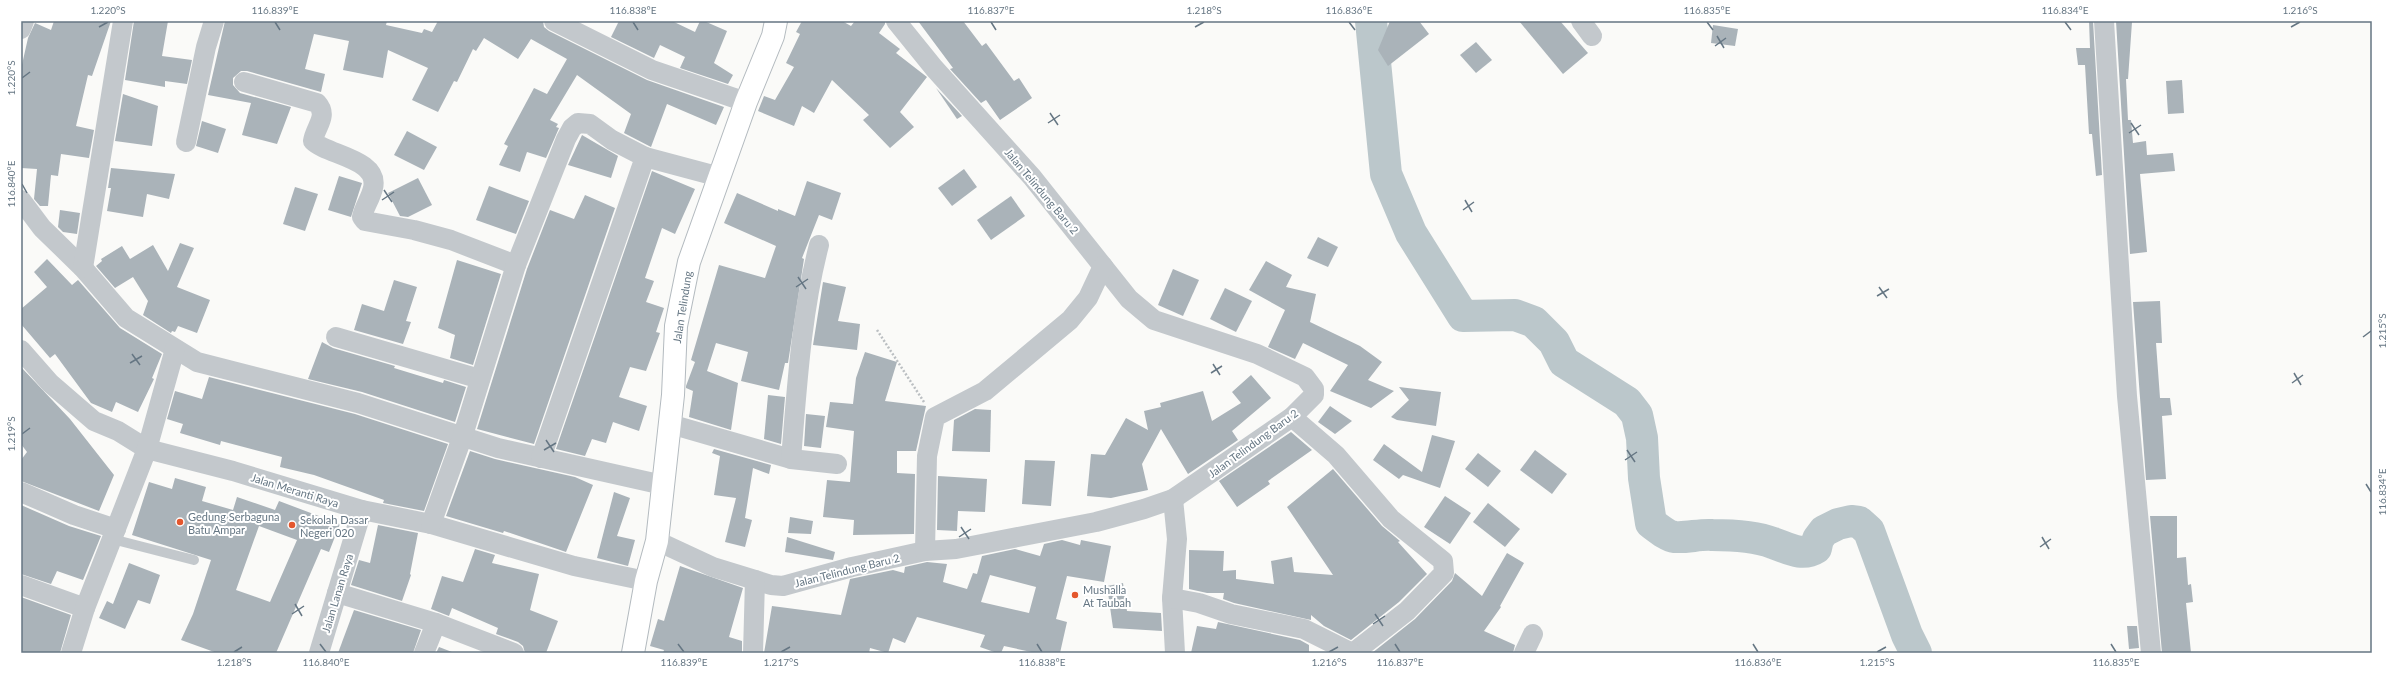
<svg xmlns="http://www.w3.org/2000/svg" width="2393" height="674" font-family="Lato,sans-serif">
<rect width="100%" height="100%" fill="#fafaf8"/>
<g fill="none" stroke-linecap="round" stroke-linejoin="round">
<!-- river -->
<path stroke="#bbc7cb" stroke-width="32" d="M1371,21L1386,174L1411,233L1463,316L1515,315L1534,322L1554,342L1564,362L1627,402L1637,415L1642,438L1644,478L1651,523C1658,528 1667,536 1675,537C1687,538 1700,534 1712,535C1731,535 1755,536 1773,543C1788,548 1802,557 1816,548L1818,539L1824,531L1838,524L1851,521L1859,522L1869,531L1907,635L1916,653"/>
</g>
<!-- building -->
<g fill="#aab3b9" fill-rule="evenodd">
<polygon points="54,21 111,21 92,76 88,75 76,126 94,130 89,158 61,154 58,176 51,175 48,206 40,206 34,199 37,169 21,168 21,69 28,38 35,23 51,30"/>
<polygon points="134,21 168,21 162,56 192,60 187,84 165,81 165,87 125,80"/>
<polygon points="225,21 387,21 386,25 422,33 424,29 432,32 438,21 543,21 544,27 549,31 647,80 724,107 716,125 667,104 651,147 624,133 631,114 577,75 550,120 558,124 556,127 559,128 546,158 527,152 520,172 499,165 508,146 504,144 534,88 547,94 567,59 531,39 518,59 484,38 476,51 473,49 457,82 454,81 438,112 412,100 428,68 388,50 383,78 343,70 349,41 314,34 305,69 325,74 321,92 247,71 241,71 233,78 233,85 240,93 291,107 277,144 242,135 251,103 208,95"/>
<polygon points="619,21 672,21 695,32 700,21 704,21 727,31 714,63 733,75 728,84 680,68 685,57 660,45 654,58 611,37"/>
<polygon points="802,21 842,21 851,26 855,21 885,21 885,24 879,33 900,49 896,53 927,77 900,112 914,127 890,148 863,120 869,115 832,80 814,113 802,106 794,126 758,111 764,96 775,100 794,67 786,63 800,34 796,32"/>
<polygon points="918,21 963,21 982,46 986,43 1014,81 1019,78 1032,98 1000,120 986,100 981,103 950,69 953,68"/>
<polygon points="1390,21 1419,21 1429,34 1388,66 1378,50"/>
<polygon points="1519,21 1560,21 1588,53 1563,74"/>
<polygon points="2089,21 2093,21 2102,175 2096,176 2092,134 2089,134 2085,65 2078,65 2076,48 2090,48"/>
<polygon points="2116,21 2132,22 2128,79 2126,79 2128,120 2131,120 2133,143 2146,141 2147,155 2173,153 2175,171 2140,174 2147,252 2130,254"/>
<polygon points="1713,25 1738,29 1735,46 1711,43"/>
<polygon points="1476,42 1492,60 1476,73 1460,55"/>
<polygon points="2182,80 2184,113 2168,114 2166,81"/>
<polygon points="936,88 962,116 957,119"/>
<polygon points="123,94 158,106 152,146 115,141"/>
<polygon points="202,121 226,129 218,153 196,146"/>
<polygon points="407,131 437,147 424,170 394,155"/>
<polygon points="582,135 618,156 611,178 568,165"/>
<polygon points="111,168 175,174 169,199 147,194 143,217 107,211 111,188 108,188"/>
<polygon points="964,169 977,187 952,206 938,188"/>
<polygon points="652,171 695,189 675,234 662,228 645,278 654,281 646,302 664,308 656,332 660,333 646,371 630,367 619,397 647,406 639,431 613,422 606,443 592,439 585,456 556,449"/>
<polygon points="339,176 362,183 351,217 328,210"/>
<polygon points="418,178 432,205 408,217 400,216 388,193"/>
<polygon points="807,181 841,193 832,220 819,215 802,258 804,259 788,363 785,363 779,390 741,381 748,352 716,343 707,371 738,383 731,430 689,417 693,391 686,388 686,386 695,362 691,360 719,265 765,278 776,246 724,223 737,193 778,211 778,209 795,216"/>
<polygon points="489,186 529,201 516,234 476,220"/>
<polygon points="295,187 318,194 305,231 283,224"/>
<polygon points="585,195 615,208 534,444 477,429 527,269 550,210 574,219"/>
<polygon points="1011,196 1025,216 991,240 977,220"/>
<polygon points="60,210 80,213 77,234 63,232 58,227"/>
<polygon points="1318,237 1338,247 1328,267 1307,258"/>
<polygon points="180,243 194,248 177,287 210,300 197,333 178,326 175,332 172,331 171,333 143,315 148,301 133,277 115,288 96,266 102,261 101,259 122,246 130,259 153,245 168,271"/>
<polygon points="47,259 72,285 78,280 120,328 162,354 152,378 154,379 138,412 116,402 112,412 91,403 55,354 50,358 21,324 21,309 47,287 34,272"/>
<polygon points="457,260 501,274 473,365 450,358 455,335 438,328"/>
<polygon points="1266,261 1292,275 1286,287 1316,294 1310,322 1360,346 1382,362 1368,380 1394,391 1371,408 1330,391 1348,365 1303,343 1295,359 1268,347 1285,310 1249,290"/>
<polygon points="1173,269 1199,280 1183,316 1158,305"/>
<polygon points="394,280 417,287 406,321 411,322 403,344 354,330 362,304 384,311"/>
<polygon points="823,282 846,287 838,321 860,324 857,350 813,345"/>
<polygon points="1225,288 1252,301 1236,332 1210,319"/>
<polygon points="2160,301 2162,343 2156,343 2160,398 2170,398 2172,415 2162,416 2166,479 2146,480 2133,302"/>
<polygon points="322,342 333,348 395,366 394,368 443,383 444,380 466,387 455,422 362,392 308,379"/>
<polygon points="865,352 897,362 885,401 926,406 916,451 897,451 897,473 915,474 914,534 853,535 854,520 823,517 827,480 850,482 854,431 826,427 830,402 853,404 856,378"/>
<polygon points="21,367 70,419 114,475 99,511 21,481 21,460 27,452 21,444"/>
<polygon points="1251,375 1271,398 1232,431 1238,440 1188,474 1161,429 1142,464 1148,490 1111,498 1087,496 1091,454 1105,455 1126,418 1148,430 1144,411 1161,407 1160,403 1203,391 1212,421 1241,403 1232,392"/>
<polygon points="209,377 355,414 448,444 424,511 383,503 384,500 314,475 280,467 282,457 221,441 220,445 180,433 183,424 167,419 175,391 202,399"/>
<polygon points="1399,387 1441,392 1436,426 1397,420 1391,417 1409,400"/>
<polygon points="768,395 785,397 781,444 764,439"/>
<polygon points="1330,406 1352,421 1335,434 1318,422"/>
<polygon points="975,409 991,410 990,452 952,451 954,420"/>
<polygon points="806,414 825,416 821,448 804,446"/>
<polygon points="1291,432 1312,450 1268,481 1270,484 1237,507 1219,481"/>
<polygon points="1432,435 1455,441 1440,488 1403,475 1399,479 1373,460 1384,444 1422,472"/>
<polygon points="714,449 771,465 769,474 753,468 745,518 752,520 745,547 725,542 736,498 714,495 720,456 712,453"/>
<polygon points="1535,450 1567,474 1552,494 1520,470"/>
<polygon points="470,451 495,459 575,477 593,485 566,552 504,531 503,533 446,516"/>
<polygon points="1478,453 1501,471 1488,487 1465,469"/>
<polygon points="1025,460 1055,461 1051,506 1022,504"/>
<polygon points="1333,469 1382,526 1400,541 1398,542 1427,574 1399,602 1351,640 1324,626 1311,615 1311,620 1234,603 1223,599 1224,593 1207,593 1189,589 1189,550 1224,551 1223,571 1236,570 1236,579 1274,584 1271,561 1292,557 1294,572 1333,575 1287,507"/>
<polygon points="938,476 987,479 985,512 958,511 957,531 937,530"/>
<path d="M175,478L206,487L202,501L233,510L237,497L275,510L279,501L340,524L329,552L321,549L276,653H217L181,640L193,614L211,560L132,535L149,482L172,489ZM259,526L297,540L270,602L236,590Z"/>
<polygon points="614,492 630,498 617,536 635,540 628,566 597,558"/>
<polygon points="1445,496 1471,513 1450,544 1424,527"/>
<polygon points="1488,503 1520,529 1505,547 1473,522"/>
<polygon points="21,505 69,526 101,536 83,580 57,571 51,584 21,574"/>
<polygon points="2150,516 2177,516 2177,558 2186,557 2188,585 2191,584 2193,602 2186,603 2191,653 2162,653"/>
<polygon points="790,517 813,521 811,534 788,533"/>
<polygon points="378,525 418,533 410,574 411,575 402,601 351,585 359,560 370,563"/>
<polygon points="787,537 835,552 833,560 785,552"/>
<path d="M1062,540L1080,545L1081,540L1111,546L1104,582L1067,576L1056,619L1067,622L1060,653H1036L1004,646L1001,653H997L980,647L985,635L917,617L905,643L893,638L888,653L870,648L869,653H764L772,606L841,615L850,579L893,570L904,573L905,567L927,562L947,564L943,582L967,589L973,573L977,574L982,556L1015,549L1040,556L1044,544ZM990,575L1036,587L1029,613L981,602Z"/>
<polygon points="475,549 495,555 492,563 539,574 530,610 558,621 546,653 525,653 523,646 518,642 496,634 498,628 452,608 449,616 431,609 442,576 463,582"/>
<polygon points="1507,553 1524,563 1500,606 1501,607 1484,631 1515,645 1513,653 1372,653 1415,619 1452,581 1455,573 1482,596"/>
<polygon points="129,563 160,575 150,604 138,600 125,629 99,618 107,601 113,604"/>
<polygon points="680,566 743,588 729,637 742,641 742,653 663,653 664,650 650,646 658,619 664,621"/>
<polygon points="1123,583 1127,611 1161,613 1162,631 1113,628 1107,586"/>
<polygon points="21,597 71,615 60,653 21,653"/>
<polygon points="354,610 421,630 413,653 338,653"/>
<polygon points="1218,622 1300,640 1309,645 1309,653 1191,653 1197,626 1216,629"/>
<polygon points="2127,626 2137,626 2139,648 2129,649"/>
<polygon points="439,647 452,652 452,653 436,653"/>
</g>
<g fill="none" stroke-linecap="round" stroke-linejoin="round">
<!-- secondary casing -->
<g stroke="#b3babf" stroke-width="24">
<polyline id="secondary" points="633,653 646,581 657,541 673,395 676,326 689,262 746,102 773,36 776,21"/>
</g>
<!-- path -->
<polyline stroke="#bbbfc2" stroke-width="2.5" stroke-dasharray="2 2" stroke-linecap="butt" points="877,330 924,402"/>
<!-- lane -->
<polyline stroke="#c3c8cc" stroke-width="10" points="112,539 194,560"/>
<!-- street -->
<g stroke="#c3c8cc" stroke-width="20">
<polyline points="554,21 652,70 746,102"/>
<polyline points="1581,21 1592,36"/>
<polyline points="2104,21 2127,396 2151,653"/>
<polyline points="21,29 24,21"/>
<path d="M244,82L317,103C329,116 315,127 313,141C327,155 380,159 373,188C371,198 364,207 362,217L365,221L414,230L451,240L516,265"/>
<polyline points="186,142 206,47 214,21"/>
<polyline points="645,157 720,177"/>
<polyline points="21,200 42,228 83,268 126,318 197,362 358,403 498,448 663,485"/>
<polyline points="83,268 123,21"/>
<polyline points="336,337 480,379"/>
<polyline points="21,350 50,383 94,421 118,431 147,449 233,471 362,510 431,524 574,566 646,581"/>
<polyline points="1292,417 1336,455 1391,519 1443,561 1444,573 1407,611 1353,653"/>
<polyline points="670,424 791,459 837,464"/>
<path d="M791,459C797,388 801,314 819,245"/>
<polyline points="21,492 74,515 116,529"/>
<polyline points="1173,499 1177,539 1172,598 1175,653"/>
<polyline points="431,524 463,435 516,265 566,139 572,128 578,123 590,124 612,140 645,157 541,458"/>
<polyline points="657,541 713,567 771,585 783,586 852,567 925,551 956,549 1096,522 1144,509 1173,499 1292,417 1314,395 1314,389 1305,377 1257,354 1154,320 1129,299 1032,177 934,68 896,21"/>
<polyline points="925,551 927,456 935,417 985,391 1070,320 1088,298 1103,266"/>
<polyline points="21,585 85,608"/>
<polyline points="337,593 436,623"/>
<polyline points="1172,598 1199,603 1231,614 1304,629 1352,653"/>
<polyline points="71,653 85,608 147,449 175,349"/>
<polyline points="319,653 362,510"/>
<polyline points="424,653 436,623 514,653"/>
<polyline points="753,653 755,580"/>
<polyline points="1524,653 1533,634"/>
</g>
<!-- secondary -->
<use href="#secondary" stroke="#fff" stroke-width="22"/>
</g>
<!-- ticks -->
<path fill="none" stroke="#657683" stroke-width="1.5" d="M275,22L280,30M633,22L638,30M991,22L996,30M1349,22L1355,30M1707,22L1713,30M2065,22L2071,30M99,27L108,22M1195,27L1204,22M2291,27L2300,22M1717,36L1724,48M1715,46L1726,38M22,78L30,72M1050,113L1058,125M1048,123L1060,115M2131,123L2139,135M2129,133L2141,125M22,184L27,193M384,190L392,202M382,200L394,192M1465,200L1472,212M1463,210L1474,202M798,277L806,289M796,287L808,279M1879,287L1887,298M1877,296L1889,289M2363,337L2371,331M132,354L140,365M130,363L142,356M1213,364L1220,375M1211,373L1222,366M2294,373L2301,385M2292,383L2303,375M22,434L30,428M546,440L554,452M544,450L556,443M1627,450L1635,462M1625,460L1637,452M2366,484L2371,492M961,527L969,539M959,537L971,529M2042,537L2049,549M2040,547L2051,539M295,604L302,616M292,614L304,606M1375,614L1383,626M1373,624L1385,616M320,644L326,652M678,644L684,652M1037,644L1042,652M1395,644L1400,652M1753,644L1758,652M2111,644L2116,652M234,652L242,647M781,652L790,647M1329,652L1338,647M1877,652L1886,647"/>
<!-- markers -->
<g fill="#e4572e" stroke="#fff" stroke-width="1.5">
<circle cx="180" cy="522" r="4"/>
<circle cx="292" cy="525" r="4"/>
<circle cx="1075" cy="595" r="4"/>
</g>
<g text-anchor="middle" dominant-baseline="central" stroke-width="4" stroke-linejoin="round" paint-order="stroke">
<!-- street labels -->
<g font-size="11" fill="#657683" stroke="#fff">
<text transform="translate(1042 191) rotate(50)">Jalan Telindung Baru 2</text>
<text transform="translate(682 307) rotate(-81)">Jalan Telindung</text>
<text transform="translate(1253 443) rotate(-36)">Jalan Telindung Baru 2</text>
<text transform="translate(295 490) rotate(17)">Jalan Meranti Raya</text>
<text transform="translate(847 570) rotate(-14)">Jalan Telindung Baru 2</text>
<text transform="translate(337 593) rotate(-73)">Jalan Lanan Raya</text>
</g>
<!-- poi labels -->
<g font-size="11" fill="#657683" stroke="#fff" text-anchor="start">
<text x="188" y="516">Gedung Serbaguna<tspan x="188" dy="13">Batu Ampar</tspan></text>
<text x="300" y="519">Sekolah Dasar<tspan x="300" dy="13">Negeri 020</tspan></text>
<text x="1083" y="589">Mushalla<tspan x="1083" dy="13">At Taubah</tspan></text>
</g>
</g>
<!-- border -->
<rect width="2393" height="674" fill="none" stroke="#ffffff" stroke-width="44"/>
<rect x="22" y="22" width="2349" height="630" fill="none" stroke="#657683" stroke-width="1.5"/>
<g font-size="10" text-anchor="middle" fill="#657683">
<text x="108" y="14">1.220°S</text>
<text x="275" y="14">116.839°E</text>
<text x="633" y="14">116.838°E</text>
<text x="991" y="14">116.837°E</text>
<text x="1204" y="14">1.218°S</text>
<text x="1349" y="14">116.836°E</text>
<text x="1707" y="14">116.835°E</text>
<text x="2065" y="14">116.834°E</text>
<text x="2300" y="14">1.216°S</text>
<text transform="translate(11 78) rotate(-90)" y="4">1.220°S</text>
<text transform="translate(11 184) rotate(-90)" y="4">116.840°E</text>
<text transform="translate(2382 331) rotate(-90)" y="4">1.215°S</text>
<text transform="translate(11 434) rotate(-90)" y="4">1.219°S</text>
<text transform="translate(2382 492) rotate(-90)" y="4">116.834°E</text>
<text x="234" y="666">1.218°S</text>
<text x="326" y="666">116.840°E</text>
<text x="684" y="666">116.839°E</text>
<text x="781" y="666">1.217°S</text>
<text x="1042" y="666">116.838°E</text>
<text x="1329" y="666">1.216°S</text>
<text x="1400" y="666">116.837°E</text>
<text x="1758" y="666">116.836°E</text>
<text x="1877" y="666">1.215°S</text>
<text x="2116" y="666">116.835°E</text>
</g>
</svg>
